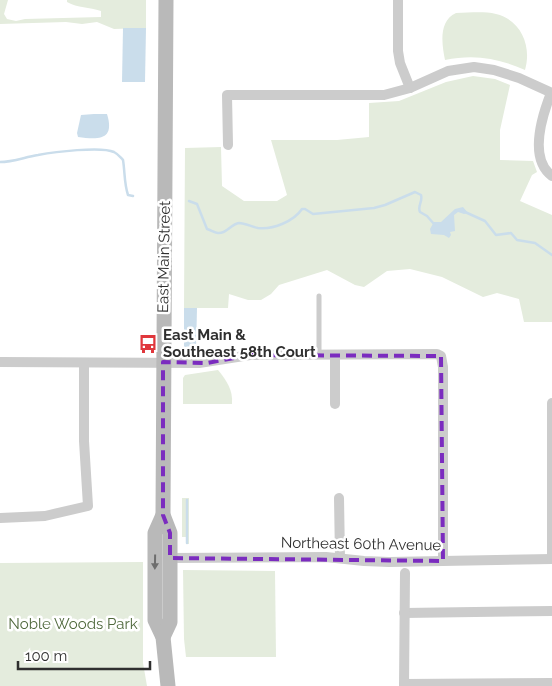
<svg xmlns="http://www.w3.org/2000/svg" width="552" height="686" font-family="Raleway,sans-serif">
<rect width="100%" height="100%" fill="#fff"/>
<!-- green -->
<g fill="#e4ecdd">
<path d="M0,0H8L4,14L7,19L16,21L25,19L101,17V11C89,7 78,8 67,2V0H146V28L114,29L97,22L82,24L66,22L0,24Z"/>
<path d="M456,13C469,13 483,11 496,14C521,20 532,46 525,70C498,58 474,54 445,60C442,45 438,21 456,13Z"/>
<polygon points="473,76 495,79 510,85 500,130 500,160 533,161 537,172 532,175 520,201 552,215 552,322 524,322 519,299 497,293 483,297 442,277 410,269 387,271 364,287 355,285 327,270 279,285 271,294 261,300 248,300 229,294 228,308 184,308 185,148 221,147 222,186 244,201 277,201 287,195 271,140 337,140 369,137 369,103 399,101 446,82"/>
<path d="M218,370C227,381 233,390 232,404H183V378L185,375Z"/>
<polygon points="182,498 189,498 189,544 187,544 186,537 182,537"/>
<polygon points="143,562 143,663 147,686 0,686 0,563"/>
<polygon points="183,570 275,571 276,657 186,657 184,639"/>
</g>
<!-- water -->
<g fill="#caddeb">
<polygon points="123,28 146,28 145,82 122,82"/>
<path d="M94,114H107C115,140 99,140 78,137L77,133L81,115Z"/>
<polygon points="463,207 468,213 464,214 458,212 454,215 455,231 450,232 451,235 449,238 444,235 431,234 430,229 434,222 441,222 455,209"/>
<polygon points="184,308 197,308 196,351 187,351 184,348"/>
</g>
<g fill="none" stroke-linecap="round" stroke-linejoin="round">
<!-- stream -->
<g stroke="#caddeb" stroke-width="2.5">
<path d="M0,162C13,162 25,157 38,155C54,152 101,146 114,152C118,154 120,157 123,160C125,172 124,183 128,195L133,196"/>
<path d="M189,201L197,204L207,229C211,230 215,233 218,233C226,234 231,224 239,223C245,223 252,227 258,228C273,230 294,221 302,209H305L313,214L374,208L385,205L415,192L421,195C423,202 417,206 420,212L427,216L434,224"/>
<polyline points="465,212 485,221 496,235 511,233 517,240 535,243 552,255"/>
<polyline points="187,500 187,543"/>
</g>
<!-- lane -->
<polyline stroke="#ccc" stroke-width="5" points="319,296 319,354"/>
<!-- street -->
<g stroke="#ccc" stroke-width="10">
<polyline points="398,0 398,51 400,63 410,88"/>
<path d="M551,93C542,116 528,158 552,176"/>
<polyline points="228,145 227,95 384,95 410,88 448,71 474,67 494,70 519,78 552,93"/>
<polyline points="335,355 335,404"/>
<polyline points="0,362 199,363 250,355 437,354 441,356 443,367 443,561"/>
<polyline points="339,498 340,558"/>
<polyline points="0,518 45,516 88,506 84,441 84,363"/>
<polyline points="170,558 326,557 364,561 389,562 552,559"/>
<polyline points="552,559 552,403"/>
<polyline points="404,613 552,611"/>
<polyline points="404,684 552,683"/>
<polyline points="404,686 405,573"/>
</g>
<!-- secondary -->
<g stroke="#b9b9b9" stroke-width="15">
<polyline points="163,515 155,533 155,620 163,637 168,686"/>
<polyline points="163,637 170,622 170,533 163,515 166,0"/>
</g>
</g>
<!-- one-way arrows -->
<defs><path id="oneway-solid" d="M-6-.8H1V-3.2L6.5 0L1 3.2V.8H-6Z" transform="scale(1.25)"/></defs>
<use fill="#6d6d6d" href="#oneway-solid" transform="translate(155 562) rotate(91)"/>
<!-- marked area -->
<path fill="none" stroke="#7b2cbf" stroke-width="4" stroke-dasharray="10 6" stroke-linejoin="round" d="M250,355L441,356L443,561L170,558V533L163,515V362L207,363Z"/>
<!-- icons -->
<defs>
<g id="bus-bare" transform="scale(1.5)"><path d="M-5-6H5V4H4V6H2V4H-2V6H-4V4H-5ZM-3.5-4V0h7V-4ZM-3.5 1.2v1.5H-2V1.2ZM2 1.2v1.5H3.5V1.2Z" fill="#e0373c" stroke="#fff" stroke-width="2.5" paint-order="stroke"/></g>
</defs>
<g fill-rule="evenodd">
<use href="#bus-bare" x="148" y="344"/>
</g>
<g text-anchor="middle" dominant-baseline="central" stroke-width="5" stroke-linejoin="round" paint-order="stroke">
<!-- street labels -->
<g font-size="15" fill="#2f2f2f" stroke="#fff">
<text transform="translate(164 257) rotate(-89)">East Main Street</text>
<text transform="translate(361 544) rotate(1)">Northeast 60th Avenue</text>
</g>
<!-- poi labels -->
<g font-size="15" font-weight="bold" fill="#2f2f2f" stroke="#fff" text-anchor="start">
<text x="163" y="335">East Main &amp;<tspan x="163" dy="17">Southeast 58th Court</tspan></text>
</g>
<!-- park labels -->
<g font-size="15" fill="#50693d" stroke="#fff">
<text x="73" y="624">Noble Woods Park</text>
</g>
</g>
<!-- scale -->
<path d="M18 661v8h132v-8" fill="none" stroke="#2f2f2f" stroke-width="2.5"/>
<text x="25" y="661" font-size="15" fill="#2f2f2f" stroke="#ffffff" stroke-width="4" paint-order="stroke">100 m</text>
</svg>
